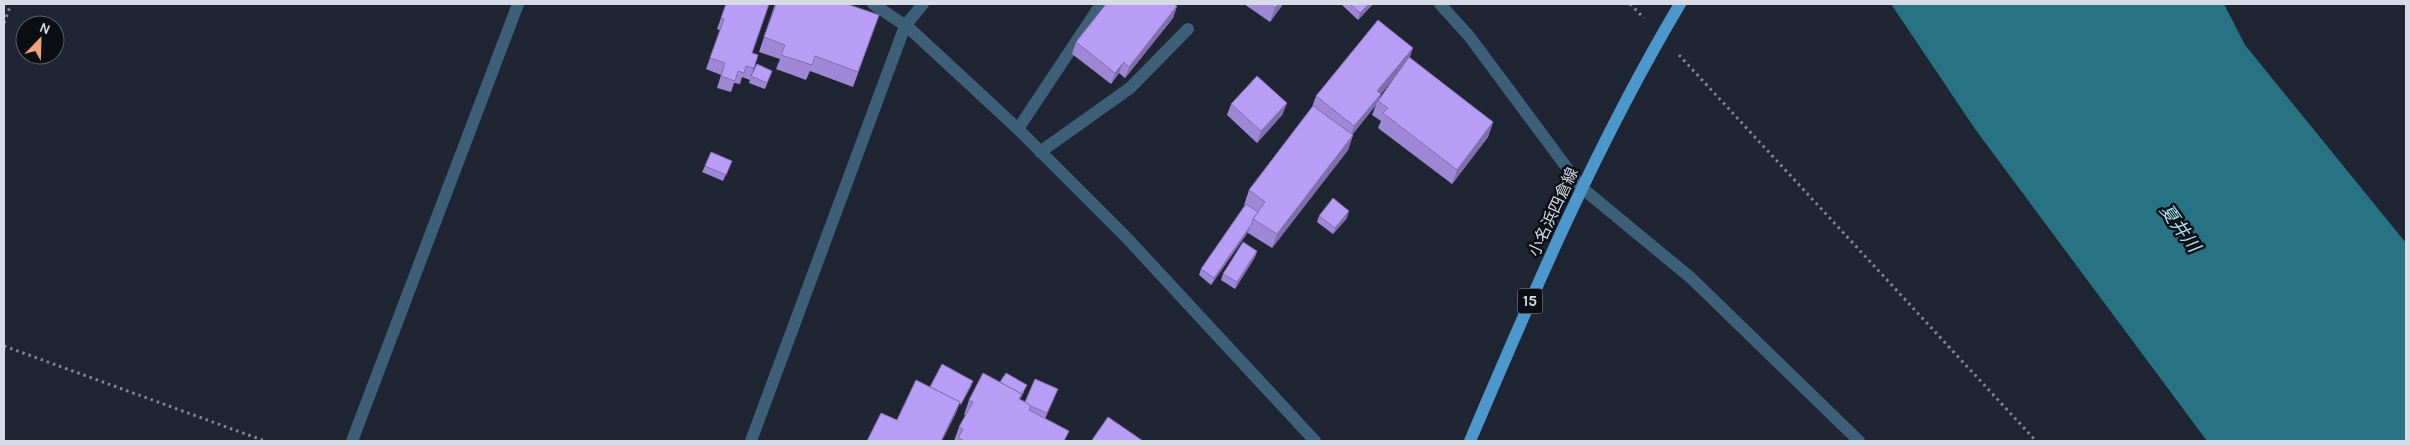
<svg xmlns="http://www.w3.org/2000/svg" width="2410" height="445" font-family="Karla,'Noto Sans JP',sans-serif">
<rect width="100%" height="100%" fill="#1f2533"/>
<!-- water -->
<polygon fill="#277383" points="1891,4 2224,4 2245,45 2406,243 2406,441 2207,441 1975,129"/>
<g fill="none" stroke-linecap="round" stroke-linejoin="round">
<!-- path -->
<g stroke="#828792" stroke-width="3" stroke-dasharray="2.5 4" stroke-linecap="butt">
<polyline points="1630,4 1644,18"/>
<polyline points="4,23 11,4"/>
<polyline points="1679,55 2036,441"/>
<polyline points="4,346 265,441"/>
</g>
<!-- minor -->
<g stroke="#3d5f78" stroke-width="12">
<polyline points="873,4 909,28 1018,129 1126,237 1315,441"/>
<polyline points="1440,4 1469,36 1582,188 1691,278 1859,441"/>
<polyline points="1018,129 1101,4"/>
<polyline points="1040,152 1130,88 1188,29"/>
<polyline points="352,441 518,4"/>
<polyline points="751,441 905,26 923,4"/>
</g>
<!-- primary -->
<path stroke="#4c97cc" stroke-width="12" d="M1470,441C1533,293 1597,143 1680,4"/>
</g>
<!-- wall -->
<g fill="#9e87d4" fill-rule="evenodd">
<polygon points="726,4 752,53 758,55 750,80 742,77 740,84 734,83 731,92 717,88 721,75 706,69 720,30 717,29"/>
<polygon points="775,4 879,15 853,87 810,71 806,80 776,69 780,59 759,52"/>
<polygon points="1244,4 1283,4 1270,22"/>
<polygon points="1341,4 1373,4 1358,20"/>
<polygon points="1177,6 1173,18 1125,78 1119,73 1111,84 1072,54 1076,42"/>
<path d="M1409,58L1493,122L1488,137L1452,184L1378,128L1381,121L1372,115L1376,105L1352,135H1353L1348,150L1272,248L1248,233V232L1211,285L1199,275L1201,269L1245,205H1244L1249,190L1312,107L1316,96ZM1398,72L1378,101L1381,94Z"/>
<polygon points="772,71 765,89 749,83 751,76"/>
<polygon points="1287,103 1282,115 1257,143 1227,115 1231,104"/>
<polygon points="732,161 723,181 702,172 705,166"/>
<polygon points="1319,216 1347,218 1333,234 1317,222"/>
<polygon points="1257,251 1255,257 1235,289 1221,280 1223,274"/>
<polygon points="1000,382 1024,392 1020,399 1025,402 1055,396 1045,419 1065,441 954,441 959,427 966,415 964,415 969,400"/>
</g>
<!-- shaded-wall -->
<g fill="#816eac">
<polygon points="1278,4 1283,4 1270,22 1275,8"/>
<polygon points="1369,4 1373,4 1358,20 1360,13"/>
<polygon points="1177,6 1173,18 1125,78 1129,67"/>
<polygon points="1413,48 1409,60 1381,94 1376,105 1350,137 1354,126 1377,91"/>
<polygon points="1124,62 1119,73 1111,84 1115,73"/>
<polygon points="1287,103 1282,115 1257,143 1261,131"/>
<polygon points="1493,122 1488,137 1452,184 1457,170"/>
<polygon points="1353,135 1348,150 1272,248 1277,234"/>
<polygon points="1349,211 1347,218 1333,234 1335,228"/>
<polygon points="1251,225 1248,232 1211,285 1214,278"/>
<polygon points="1257,251 1255,257 1235,289 1237,282"/>
<polygon points="973,381 971,387 958,410 961,404"/>
<polygon points="960,402 956,413 942,441 941,441"/>
</g>
<!-- building -->
<g fill="#b89df6" stroke="#816eac">
<polygon points="726,4 769,4 752,53 758,55 754,68 746,66 744,73 738,71 735,81 721,76 725,63 710,58 724,19 721,18"/>
<polygon points="776,4 847,4 879,15 858,72 815,56 812,65 781,55 785,45 764,37"/>
<polygon points="1106,4 1173,4 1177,6 1129,67 1124,62 1115,73 1076,42"/>
<polygon points="1270,4 1278,4 1275,8"/>
<polygon points="1350,4 1369,4 1360,13"/>
<polygon points="1378,20 1413,48 1377,91 1381,94 1354,126 1316,96"/>
<polygon points="1409,57 1493,122 1457,170 1383,113 1388,108 1378,101"/>
<polygon points="757,64 772,71 767,83 751,76"/>
<polygon points="1257,76 1287,103 1261,131 1231,104"/>
<polygon points="1313,106 1353,135 1277,234 1253,219 1265,202 1249,190"/>
<polygon points="711,152 732,161 726,175 705,166"/>
<polygon points="1333,198 1349,211 1335,228 1319,216"/>
<polygon points="1246,204 1258,212 1253,219 1251,225 1214,278 1201,269"/>
<polygon points="1243,242 1257,251 1237,282 1223,274"/>
<polygon points="942,364 973,381 961,404 959,403 960,402 930,387"/>
<polygon points="983,373 1022,394 1019,399 1031,405 1029,410 1069,431 1064,441 965,441 958,438 963,429 959,427 973,402 969,400"/>
<polygon points="1006,373 1027,385 1022,394 1000,382"/>
<polygon points="1035,379 1058,389 1047,413 1031,406 1025,402"/>
<polygon points="916,380 960,402 941,441 867,441 881,413 897,420"/>
<polygon points="1108,417 1143,441 1093,441 1092,440"/>
</g>
<g text-anchor="middle" dominant-baseline="central" stroke-width="5" stroke-linejoin="round" paint-order="stroke">
<!-- shield labels -->
<rect fill="#0c0e15" stroke="#9a9ea7" stroke-width="1" x="1517.5" y="288.5" width="25" height="25" rx="4"/>
<g font-size="15" font-weight="bold" fill="#d7dbe5">
<text x="1530" y="301">15</text>
</g>
<!-- street labels -->
<g font-size="16" fill="#d7dbe5" stroke="#0c0e15">
<text transform="translate(1553 212) rotate(-65)">小名浜四倉線</text>
</g>
<!-- water labels -->
<g font-size="18" font-style="italic" fill="#aae5f4" stroke="#0c0e15">
<text transform="translate(2180 228) rotate(54)">夏井川</text>
</g>
</g>
<!-- border -->
<rect width="2410" height="445" fill="none" stroke="#d7dbe5" stroke-width="10"/>
<!-- north arrow -->
<g transform="translate(40 40) rotate(23)"><circle r="24" fill="#0c0e15" stroke="#5d6068"/>
<path d="M0-4L9 19L0 12L-9 19Z" fill="#f0a27a"/>
<text y="-8" font-size="14" font-weight="bold" text-anchor="middle" fill="#d7dbe5">N</text>
</g>
</svg>
